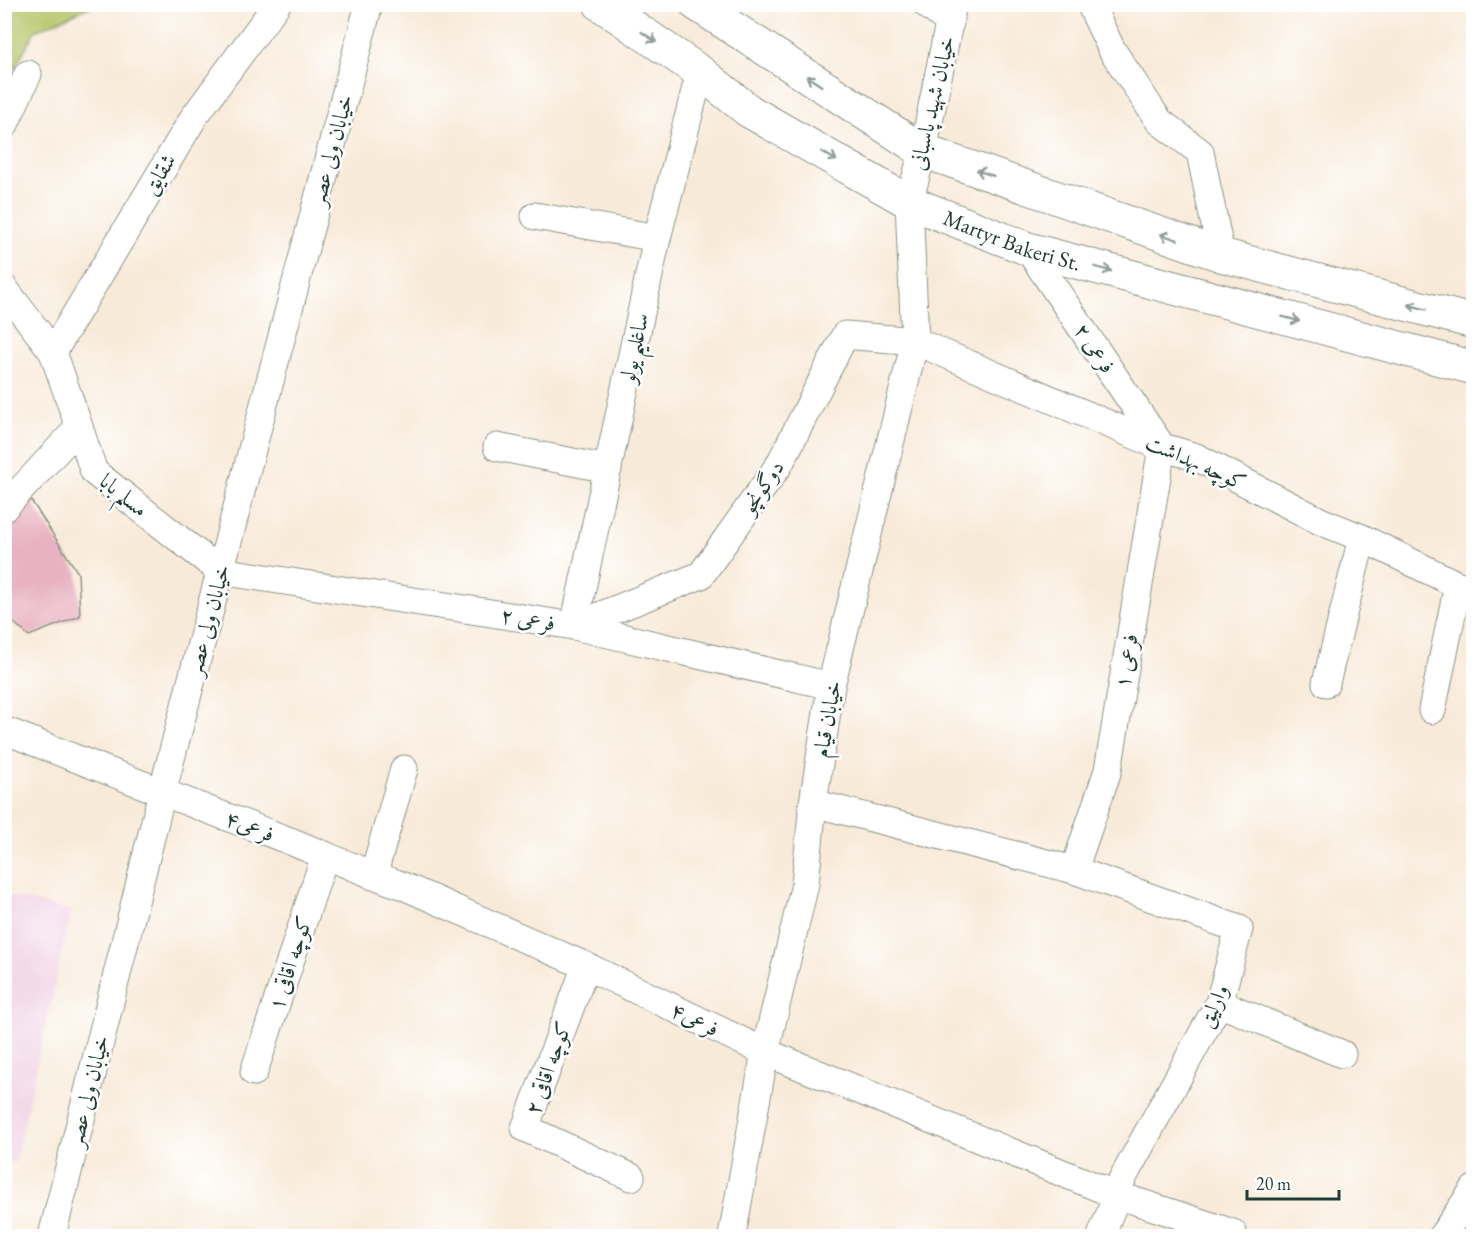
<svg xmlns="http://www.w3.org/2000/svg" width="1478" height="1241" font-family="'EB Garamond',Amiri,serif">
<rect width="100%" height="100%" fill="#fff"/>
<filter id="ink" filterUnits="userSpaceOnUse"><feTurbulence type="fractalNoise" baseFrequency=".0167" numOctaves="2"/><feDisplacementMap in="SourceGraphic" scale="12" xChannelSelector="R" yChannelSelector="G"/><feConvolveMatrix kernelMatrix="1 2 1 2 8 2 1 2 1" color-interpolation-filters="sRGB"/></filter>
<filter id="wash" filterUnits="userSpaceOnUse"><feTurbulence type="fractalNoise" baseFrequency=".008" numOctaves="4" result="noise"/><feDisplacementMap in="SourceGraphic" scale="24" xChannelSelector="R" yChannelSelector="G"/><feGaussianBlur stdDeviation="1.35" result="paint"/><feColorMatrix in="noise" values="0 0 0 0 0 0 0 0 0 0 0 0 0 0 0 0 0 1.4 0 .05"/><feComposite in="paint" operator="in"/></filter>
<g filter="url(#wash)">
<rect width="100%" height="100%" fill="#f8ead9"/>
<!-- built -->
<polygon fill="#f0d0e5" points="4,894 71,911 15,1163 4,1160"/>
<!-- green -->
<polygon fill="#b6c467" stroke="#6a804e" stroke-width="1.5" points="5,4 94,4 94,5 35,31 5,86"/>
<g id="blocks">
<!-- building -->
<polygon fill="#e8b2c2" points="25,491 78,573 80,616 29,636 4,614 4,523"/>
</g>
</g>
<g filter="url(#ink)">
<use href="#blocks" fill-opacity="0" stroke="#8c9486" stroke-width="1.5"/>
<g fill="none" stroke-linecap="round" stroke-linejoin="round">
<!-- minor casing -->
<g stroke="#8c9486" stroke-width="29">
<g id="minor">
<polyline points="926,4 950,23"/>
<polyline points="1090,4 1112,50 1159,121 1200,152 1221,255"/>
<polyline points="4,126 28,74"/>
<polyline points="535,216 657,238"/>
<polyline points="1028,249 1162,447 1108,770 1074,870"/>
<polyline points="4,288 53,352 79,427"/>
<polyline points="53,352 194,117 277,4"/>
<polyline points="497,447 608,469"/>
<polyline points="4,508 79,427 94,472 220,571 574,626 831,686"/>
<polyline points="574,626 701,575 779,465 845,335 915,341 1162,447 1196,457 1320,521 1362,538 1458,585 1474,591"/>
<polyline points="574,626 657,238 700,72"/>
<polyline points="1326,683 1362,538"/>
<polyline points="1432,710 1458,585"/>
<path d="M4,730C99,768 195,805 290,841C327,856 363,872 401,885L586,966L765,1052L1114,1194L1233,1233"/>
<polyline points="813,803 1074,870 1239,929 1219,1003 1114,1194 1112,1208 1101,1236"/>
<polyline points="373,876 404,769"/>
<polyline points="586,966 525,1128 631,1177"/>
<polyline points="1219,1003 1342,1054"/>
<polyline points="254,1072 325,855"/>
<polyline points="52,1236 162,793 369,4"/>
<polyline points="732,1236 765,1052 805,884 813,803 831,686 915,341 909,202 923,151 953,4"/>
<polyline points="1442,1236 1474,1189"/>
</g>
</g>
<!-- secondary casing -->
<g stroke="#8c9486" stroke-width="35">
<g id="secondary">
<path id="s1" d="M600,4L700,72L749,111L909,202L1028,249L1474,368"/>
<polyline points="696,4 923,151 1221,255 1474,322"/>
</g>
</g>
<!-- minor -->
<use href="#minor" stroke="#fff" stroke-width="27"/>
<!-- secondary -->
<use href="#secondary" stroke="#fff" stroke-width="33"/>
</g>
<!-- one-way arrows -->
<defs><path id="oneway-shaft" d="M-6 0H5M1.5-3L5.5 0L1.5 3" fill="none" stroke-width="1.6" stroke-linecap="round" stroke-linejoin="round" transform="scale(1.5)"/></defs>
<g stroke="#8f9e9a">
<use href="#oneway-shaft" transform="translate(649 37) rotate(34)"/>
<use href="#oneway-shaft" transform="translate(814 81) rotate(-147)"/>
<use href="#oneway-shaft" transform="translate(829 156) rotate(30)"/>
<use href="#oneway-shaft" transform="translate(985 173) rotate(-161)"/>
<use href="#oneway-shaft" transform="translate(1169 237) rotate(-161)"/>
<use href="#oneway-shaft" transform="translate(1103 269) rotate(15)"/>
<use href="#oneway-shaft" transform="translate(1417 307) rotate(-165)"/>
<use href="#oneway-shaft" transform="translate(1291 319) rotate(15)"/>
</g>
</g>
<g text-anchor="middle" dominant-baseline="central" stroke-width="5" stroke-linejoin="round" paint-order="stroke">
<!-- street labels -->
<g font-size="22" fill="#1f3d34" stroke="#fff">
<text transform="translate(932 103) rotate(-77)">خیابان شهید پاسبانی</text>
<text transform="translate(331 150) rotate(-75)">خیابان ولی عصر</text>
<text transform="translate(159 174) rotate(-59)">شقایق</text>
<text stroke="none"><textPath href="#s1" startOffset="478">Martyr Bakeri St.</textPath></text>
<text transform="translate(634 348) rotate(-78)">ساغلیم یولو</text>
<text transform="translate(1095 348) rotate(56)">فرعی ۲</text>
<text transform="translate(1196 462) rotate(24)">کوچه بهداشت</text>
<text transform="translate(762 487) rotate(-56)">دوگونچو</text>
<text transform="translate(124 495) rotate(39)">مسلم بابا</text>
<text transform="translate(528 619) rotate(9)">فرعی ۲</text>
<text transform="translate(208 620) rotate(-75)">خیابان ولی عصر</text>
<text transform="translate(1126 661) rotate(-81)">فرعی ۱</text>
<text transform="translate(827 719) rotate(-80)">خیابان قیام</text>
<text transform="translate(250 826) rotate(21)">فرعی۴</text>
<text transform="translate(290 963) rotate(-72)">کوچه اقاقی ۱</text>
<text transform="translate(1213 1006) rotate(-67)">وارلیق</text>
<text transform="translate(695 1019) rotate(26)">فرعی۴</text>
<text transform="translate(548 1068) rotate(-70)">کوچه اقاقی ۲</text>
<text transform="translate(88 1091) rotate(-76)">خیابان ولی عصر</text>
</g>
</g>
<!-- margin -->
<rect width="1478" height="1241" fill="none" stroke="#fff" stroke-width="24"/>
<!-- scale -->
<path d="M1247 1190v9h92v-9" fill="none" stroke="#1f3d34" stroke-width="3"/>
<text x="1256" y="1190" font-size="18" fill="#1f3d34" stroke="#ffffff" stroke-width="4.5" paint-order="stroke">20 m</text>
</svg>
